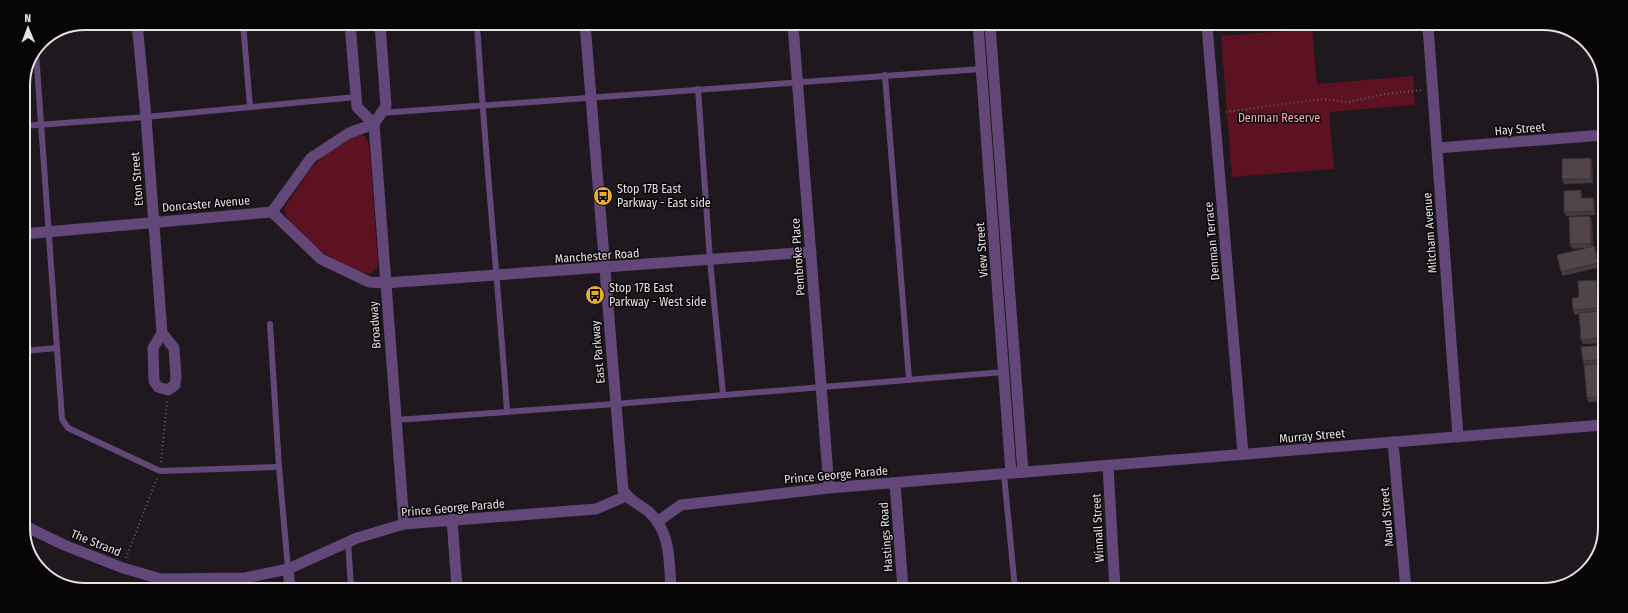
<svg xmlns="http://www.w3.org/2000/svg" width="1628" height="613" font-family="'Fira Sans Condensed',sans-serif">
<rect width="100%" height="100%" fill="#20181f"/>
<!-- green -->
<g fill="#5c1221">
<polygon points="1312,29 1317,84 1413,76 1415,105 1329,112 1334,169 1232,177 1221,36"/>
<path d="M360,135L365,136L369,144L378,262L377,268L370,274C348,273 286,231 284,208L310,170L324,156L355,136Z"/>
<polygon points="272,581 278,583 279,587 233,587"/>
</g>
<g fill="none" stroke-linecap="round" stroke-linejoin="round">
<!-- path -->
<g stroke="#676066" stroke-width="2" stroke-dasharray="1 3" stroke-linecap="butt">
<polyline points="1226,112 1321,99 1348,102 1385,94 1422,90"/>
<polyline points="161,462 167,401"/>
<polyline points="126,558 157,478"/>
<polyline points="127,587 129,581"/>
</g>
<!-- service -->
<g stroke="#624778" stroke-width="6">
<polyline points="243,23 250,107"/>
<path d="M477,24C485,153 498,282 507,411"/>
<polyline points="36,53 62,419 68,428 160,471 279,467"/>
<polyline points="885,75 909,379"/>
<polyline points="698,89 710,260 723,394"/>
<polyline points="381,113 981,69"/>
<polyline points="23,126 146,117 356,97"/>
<polyline points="270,324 279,467 288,569"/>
<polyline points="23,351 57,348"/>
<polyline points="396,420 615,404 1004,372"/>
<polyline points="1004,474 1015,589"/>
<polyline points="348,542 351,587"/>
</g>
<!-- minor -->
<g stroke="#624778" stroke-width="11">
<polyline points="137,23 146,117 162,333 174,348 176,377 175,385 168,390 158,387 154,381 153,348 162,333"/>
<polyline points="350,24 357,107 374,124"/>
<polyline points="380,24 386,106 374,124 404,524"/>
<polyline points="793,25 829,488"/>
<polyline points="978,25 1011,473"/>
<polyline points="990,25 1023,472"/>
<polyline points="1207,26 1243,454"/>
<polyline points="1428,26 1458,437"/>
<polyline points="374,124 349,133 311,158 272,212 321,259 369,282 385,283 811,252"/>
<polyline points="1437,148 1604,135"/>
<polyline points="23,234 272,212"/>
<polyline points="1393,442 1406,590"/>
<polyline points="1108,466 1115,589"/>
<polyline points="895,483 903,589"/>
<polyline points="452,519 457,588"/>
<polyline points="657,522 681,505 829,488 1602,425"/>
<polyline points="23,525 64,545 123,568 161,579 245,578 288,569 357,538 404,524 596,509 626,496"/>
<polyline points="288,569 290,587"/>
</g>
<!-- tertiary -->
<path stroke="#624778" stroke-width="11" d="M585,24L623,490C629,501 639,504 649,512C671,532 669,561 671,588"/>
</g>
<!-- wall -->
<g fill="#473b40">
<polygon points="1591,158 1592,162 1593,183 1564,184 1562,179"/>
<polygon points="1582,194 1582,198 1595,202 1595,215 1566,216 1564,212"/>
<polygon points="1592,221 1593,246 1594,246 1596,250 1600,267 1563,276 1561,272 1584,248 1572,249 1570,244"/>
<polygon points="1598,284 1600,313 1601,316 1603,343 1583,344 1581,340 1579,314 1575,315 1573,310 1579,297"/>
<polygon points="1603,345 1603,401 1588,402 1587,398 1584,365 1583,361"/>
</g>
<!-- shaded-wall -->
<g fill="#393034">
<polygon points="1591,158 1592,162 1593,183 1591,179"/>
<polygon points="1581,190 1582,194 1583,203 1581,198"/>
<polygon points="1593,198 1595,202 1595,215 1594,211"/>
<polygon points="1590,216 1592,221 1593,248 1591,244"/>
<polygon points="1596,280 1598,284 1600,313 1601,316 1603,343 1601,338 1599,311 1598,308"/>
</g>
<!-- building -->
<g fill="#52454a" stroke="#393034">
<polygon points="1591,158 1591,179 1562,179 1562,159"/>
<polygon points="1581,190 1581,198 1593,198 1594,211 1564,212 1564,191"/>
<polygon points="1590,216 1591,244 1570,244 1569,217"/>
<polygon points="1594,246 1598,263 1561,272 1557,255"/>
<polygon points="1596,280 1598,308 1573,310 1572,298 1579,297 1578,281"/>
<polygon points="1599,311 1601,338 1581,340 1579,313"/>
<polygon points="1603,345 1603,359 1583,361 1581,347"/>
<polygon points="1603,363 1603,396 1587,398 1584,365"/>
</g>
<!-- icons -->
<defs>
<g id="bus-disc" transform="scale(1)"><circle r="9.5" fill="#e7ac36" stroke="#080507"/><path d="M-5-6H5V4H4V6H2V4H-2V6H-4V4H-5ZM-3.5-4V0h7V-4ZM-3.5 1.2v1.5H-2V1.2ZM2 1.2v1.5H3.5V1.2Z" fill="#111"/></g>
</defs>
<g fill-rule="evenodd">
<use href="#bus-disc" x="603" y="196"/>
<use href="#bus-disc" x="595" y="295"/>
</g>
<g text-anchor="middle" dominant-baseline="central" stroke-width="3" stroke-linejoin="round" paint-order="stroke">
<!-- park labels -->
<g font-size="12" fill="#f9a9af" stroke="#080507">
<text x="1279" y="118">Denman Reserve</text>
</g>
<!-- street labels -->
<g font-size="12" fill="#e6e1e6" stroke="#080507">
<text transform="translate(1520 129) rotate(-5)">Hay Street</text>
<text transform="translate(137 179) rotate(-94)">Eton Street</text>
<text transform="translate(206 204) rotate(-5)">Doncaster Avenue</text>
<text transform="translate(1430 233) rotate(-94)">Mitcham Avenue</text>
<text transform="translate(1212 241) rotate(-95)">Denman Terrace</text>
<text transform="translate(982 250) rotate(-94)">View Street</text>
<text transform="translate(597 256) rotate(-4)">Manchester Road</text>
<text transform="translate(798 257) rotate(-94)">Pembroke Place</text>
<text transform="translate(375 325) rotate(-94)">Broadway</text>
<text transform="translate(598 352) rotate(-95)">East Parkway</text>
<text transform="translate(1312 436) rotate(-5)">Murray Street</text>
<text transform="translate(836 475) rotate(-5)">Prince George Parade</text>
<text transform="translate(453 508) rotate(-5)">Prince George Parade</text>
<text transform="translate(1387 517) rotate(-95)">Maud Street</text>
<text transform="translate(1098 528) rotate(-93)">Winnall Street</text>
<text transform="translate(886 537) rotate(-94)">Hastings Road</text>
<text transform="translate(96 543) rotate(22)">The Strand</text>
</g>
<!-- poi labels -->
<g font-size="12" fill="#e6e1e6" stroke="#080507" text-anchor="start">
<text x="617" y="189">Stop 17B East<tspan x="617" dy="14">Parkway - East side</tspan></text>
<text x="609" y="288">Stop 17B East<tspan x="609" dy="14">Parkway - West side</tspan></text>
</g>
</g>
<!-- crop -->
<path d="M0 0H1628V613H0ZM85 30H1543A55 55 0 0 1 1598 85V528A55 55 0 0 1 1543 583H85A55 55 0 0 1 30 528V85A55 55 0 0 1 85 30Z" fill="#080507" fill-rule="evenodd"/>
<path fill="none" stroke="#e6e1e6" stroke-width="2" d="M85 30H1543A55 55 0 0 1 1598 85V528A55 55 0 0 1 1543 583H85A55 55 0 0 1 30 528V85A55 55 0 0 1 85 30Z"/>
<!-- north arrow -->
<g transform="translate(28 28) rotate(359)" stroke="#080507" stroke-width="3" paint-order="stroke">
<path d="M0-3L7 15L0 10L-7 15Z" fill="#e6e1e6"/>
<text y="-6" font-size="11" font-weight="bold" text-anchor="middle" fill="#e6e1e6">N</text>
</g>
</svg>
